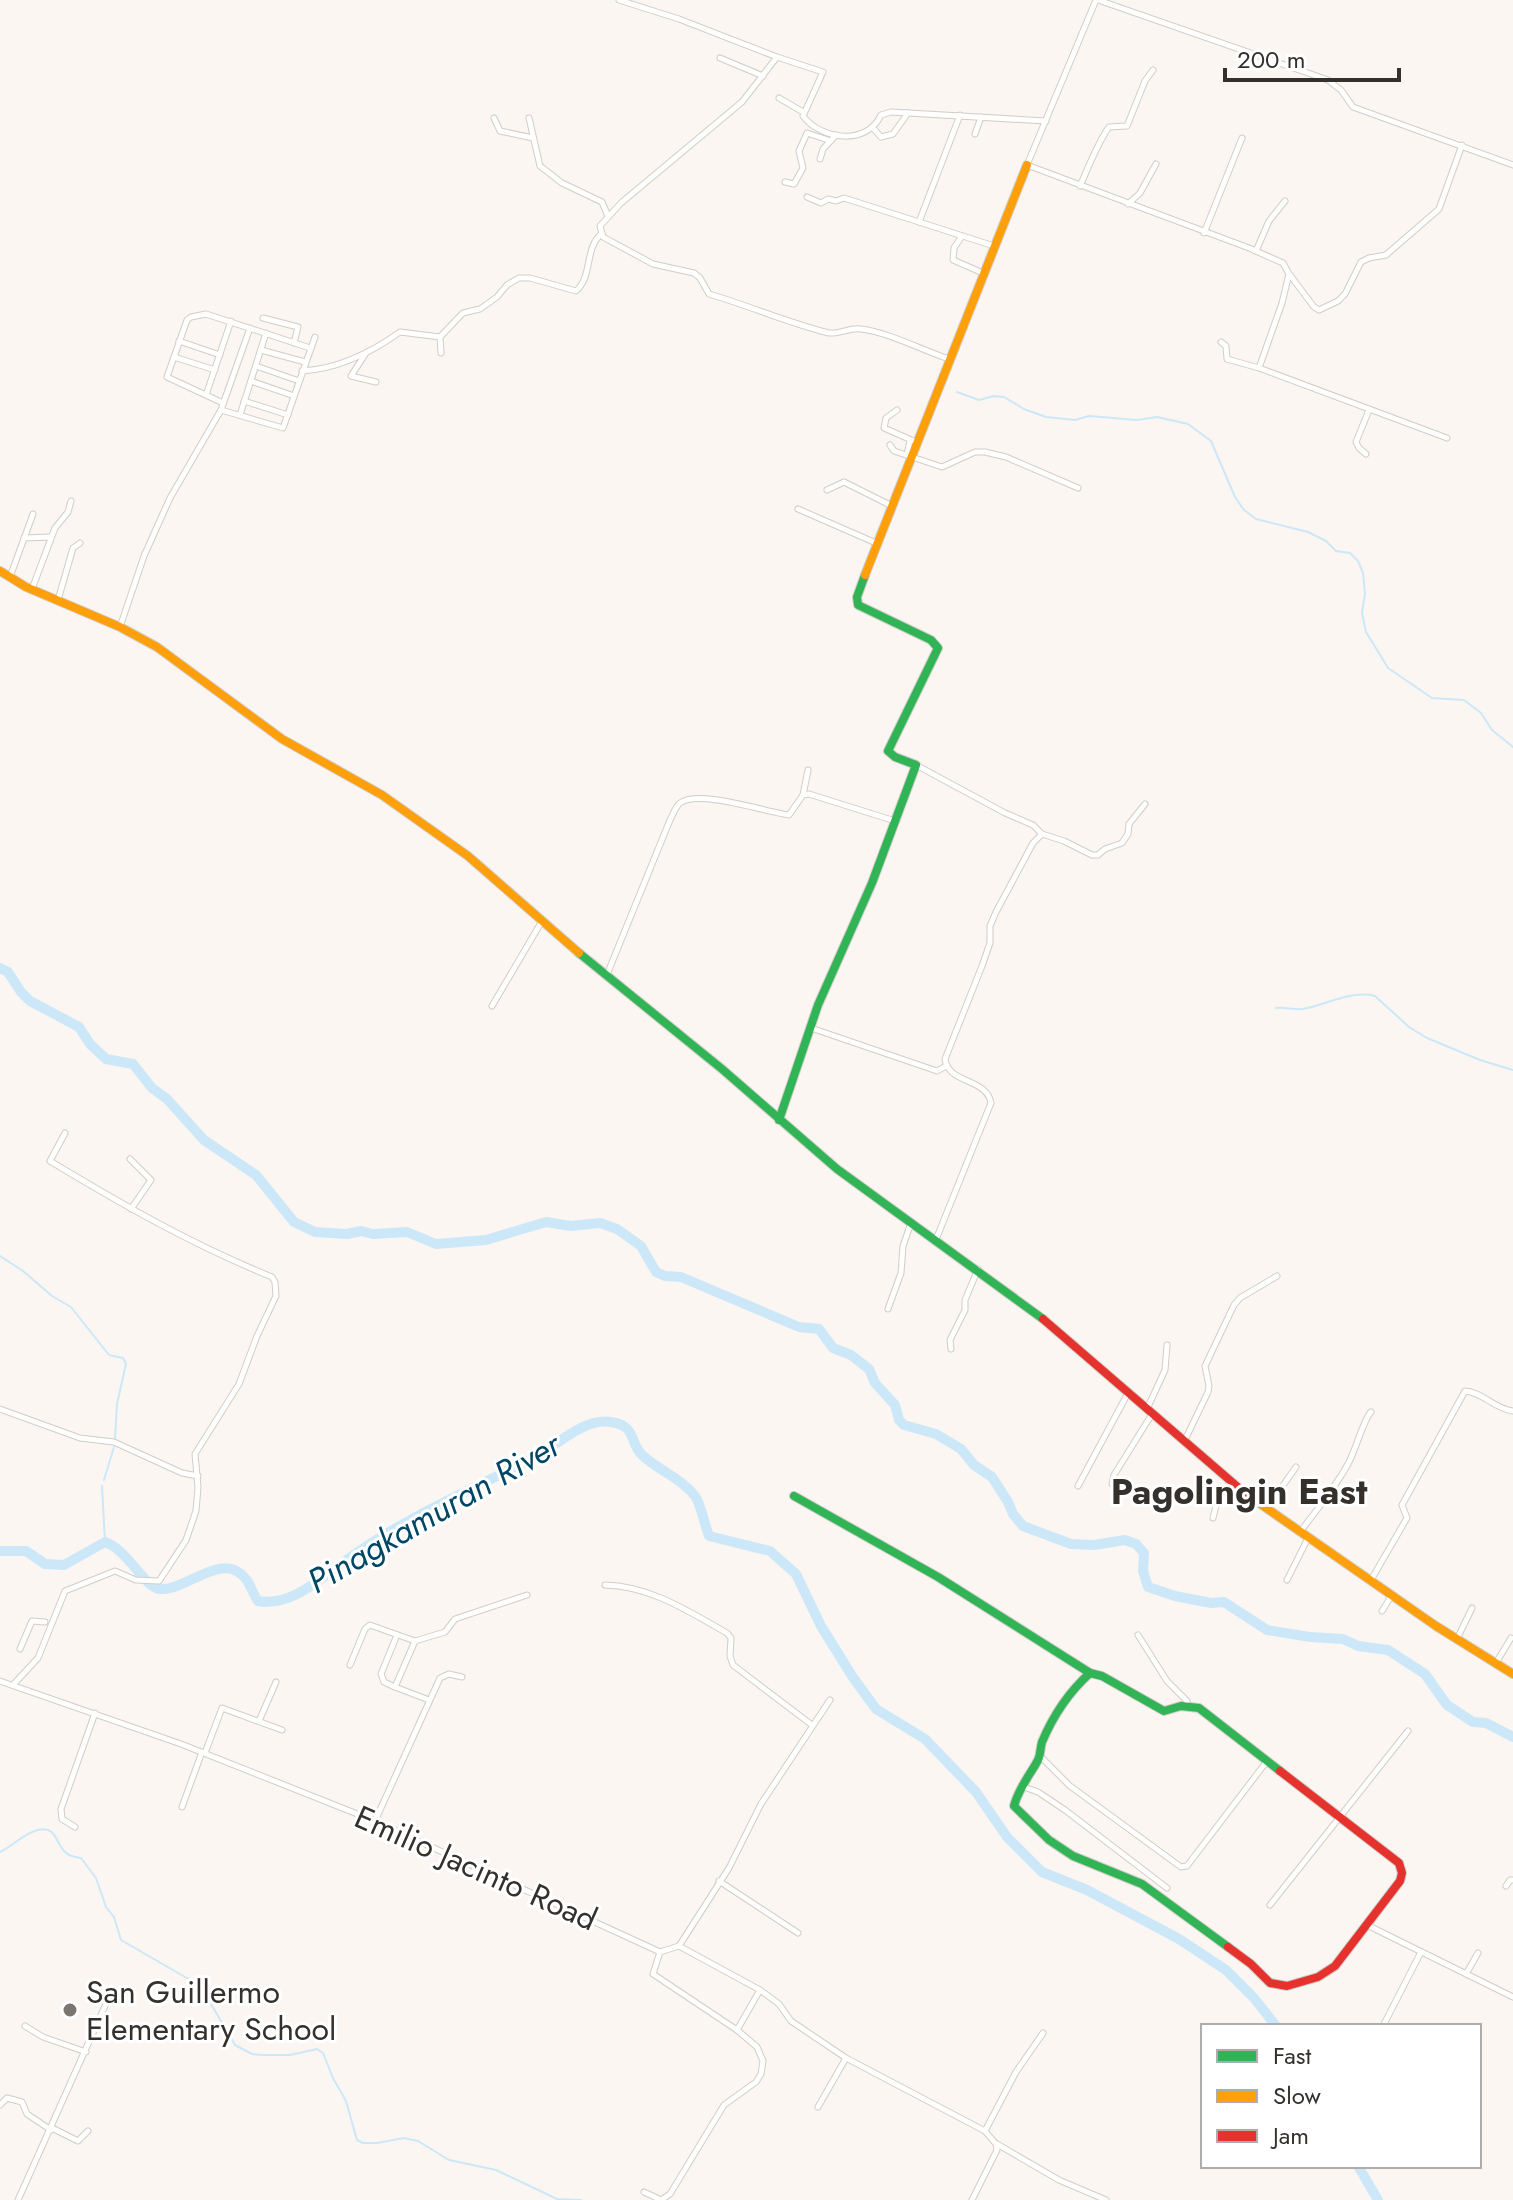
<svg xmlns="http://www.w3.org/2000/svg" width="1513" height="2200" font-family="Jost,sans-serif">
<rect width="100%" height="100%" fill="#fbf6f1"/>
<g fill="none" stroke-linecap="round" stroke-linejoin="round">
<!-- stream -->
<g stroke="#cce8f8" stroke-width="2">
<polyline points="957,392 979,400 994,396 1004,397 1024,409 1046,417 1075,420 1089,416 1137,420 1157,417 1188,424 1211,441 1235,497 1244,510 1256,519 1308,532 1326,541 1336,551 1350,553 1358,561 1363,573 1365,593 1362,613 1366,632 1388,668 1432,698 1464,700 1481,713 1492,730 1513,747"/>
<path d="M1276,1008C1285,1007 1294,1010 1303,1009C1326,1005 1351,990 1375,996L1409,1027L1427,1038L1480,1060L1513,1070"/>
<polyline points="0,1256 23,1271 52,1296 71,1307 109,1355 123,1358 126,1364 117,1404 115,1439"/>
<polyline points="104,1480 114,1447"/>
<polyline points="102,1486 105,1542"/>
<path d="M0,1852C13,1846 24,1833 38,1830C59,1825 55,1848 69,1855C73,1857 77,1857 81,1858L96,1878L106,1907L114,1917L121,1940L192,1981L211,2004L235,2045L252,2054L262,2055H290L317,2049L323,2053L333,2078L346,2101L357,2140L363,2143H377L404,2138L418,2141L449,2160L496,2170L557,2199L581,2200"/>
</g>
<!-- river -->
<g stroke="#cce8f8" stroke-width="10">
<polyline points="0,968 8,972 21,992 30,1001 79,1027 90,1044 106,1059 133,1064 152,1088 167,1099 204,1140 256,1175 294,1222 315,1232 347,1234 361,1231 373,1234 407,1232 436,1244 486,1240 546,1222 571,1226 600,1223 617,1229 641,1246 656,1272 665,1276 681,1277 799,1327 819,1329 833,1348 851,1355 869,1369 875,1383 895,1405 899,1420 904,1425 936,1434 961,1449 974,1465 992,1477 1008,1502 1013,1514 1023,1526 1071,1544 1094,1545 1125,1540 1136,1544 1144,1553 1143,1571 1148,1587 1175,1596 1211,1603 1224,1602 1267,1630 1310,1637 1343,1639 1358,1646 1388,1650 1425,1674 1447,1705 1473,1722 1486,1723 1513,1737"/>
<path d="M0,1551H26L45,1564L64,1565L105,1542C128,1550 145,1588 160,1589C187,1591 223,1549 246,1579C251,1586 253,1594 258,1601C292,1607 322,1577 348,1559C406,1517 472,1490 535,1457C558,1445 583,1418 611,1422C637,1426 629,1442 642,1455C658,1470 681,1478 695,1496C700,1502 705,1526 709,1536L770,1551L796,1574L821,1626L852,1676L876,1709L925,1739L976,1792L1007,1837L1042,1872L1087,1890L1179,1939L1226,1970L1254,1998L1276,2026"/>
<polyline points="1358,2166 1378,2200"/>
</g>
<!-- street casing -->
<g stroke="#d1cdc9" stroke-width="7">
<g id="street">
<polyline points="619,0 679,19 777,57"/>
<polyline points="1096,0 1027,165 1249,248 1283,263 1289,274 1282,303 1259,368 1447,438"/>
<polyline points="1098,0 1328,80 1341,90 1353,107 1513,165"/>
<polyline points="720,58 763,76"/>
<polyline points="779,98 803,112"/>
<polyline points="494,118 500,131 533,138"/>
<polyline points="529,118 540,166 562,183 602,202 608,216"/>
<polyline points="873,128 881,137 893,134 908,113"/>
<polyline points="975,134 981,117"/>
<polyline points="820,159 823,149 836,135"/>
<polyline points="785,182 794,184 803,168 799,151 807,133 831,141"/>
<path d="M1080,186C1089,166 1097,144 1109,127L1127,126L1145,81L1153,70"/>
<polyline points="807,197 821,203 828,199 836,201 844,198 994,246"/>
<polyline points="1128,204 1140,193 1156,164"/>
<polyline points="919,222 960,115"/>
<polyline points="1204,233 1242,138"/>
<polyline points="962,236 954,248 953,260 983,273"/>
<polyline points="1256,251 1269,221 1285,201"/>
<polyline points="1290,275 1314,307 1319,310 1338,301 1345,294 1361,262 1369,258 1386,255 1439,209 1462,145"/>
<polyline points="263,318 298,327 294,343"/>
<path d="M440,337L463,313L480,309L497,297L507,285L519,278H530L576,291C593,276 584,250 601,234"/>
<polyline points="179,341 220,355"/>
<polyline points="1221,342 1226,346 1227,359 1259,368"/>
<polyline points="261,350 305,362"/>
<polyline points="366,353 351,376 376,382"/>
<polyline points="174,357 215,370"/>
<path d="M949,359C921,350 891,333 861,329C850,327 841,334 829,333C788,323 750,306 709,294L700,278L694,273L653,264L603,237L600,226L621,203L742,102L777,57L823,72L803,116C821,140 867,146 881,115L891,112L1046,121"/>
<polyline points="256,366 299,381"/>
<path d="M302,371C337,369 372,352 400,332L440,337L441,353"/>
<polyline points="251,381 294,396"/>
<polyline points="206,395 231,321"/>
<polyline points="244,401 288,415"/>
<polyline points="223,403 167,377 187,320 191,317 206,314 310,348"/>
<polyline points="221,410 283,428 315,337"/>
<polyline points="897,410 886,418 884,428 916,442"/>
<polyline points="240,415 266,333"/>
<polyline points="890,445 894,451 942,467 975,452 985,452 1006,457 1078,488"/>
<polyline points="1366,454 1359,448 1356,442 1369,410"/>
<polyline points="907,455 910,440"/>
<polyline points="827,490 844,482 890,505"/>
<polyline points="798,509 876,543"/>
<polyline points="24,538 51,537"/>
<polyline points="10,577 33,514"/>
<polyline points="32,589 55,528 68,512 71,501"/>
<polyline points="58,600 73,548 80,543"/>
<polyline points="120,627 144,556 170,498 221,410 250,328"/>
<path d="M916,765L1005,813L1033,825L1042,834L1033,843L996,912L990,926V943L982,966L945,1059C948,1084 987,1078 991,1103L935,1242"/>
<polyline points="803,795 808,770"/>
<polyline points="1042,834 1064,841 1092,855 1098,855 1105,849 1122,843 1128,834 1129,824 1145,804"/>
<path d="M606,977L670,820C673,815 675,807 680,803C699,789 766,812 789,815L803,795L809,794L895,821"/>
<polyline points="492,1006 542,921"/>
<polyline points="811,1028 937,1071 946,1066"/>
<polyline points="130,1159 151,1180 131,1209"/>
<polyline points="888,1309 901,1273 903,1246 911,1223"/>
<polyline points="951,1349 950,1340 965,1310 965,1300 978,1269"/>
<polyline points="0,1409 80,1438 114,1442 182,1473 198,1476"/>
<polyline points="1147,1409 1165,1370 1167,1345"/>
<polyline points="1184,1442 1208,1392 1209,1386 1205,1366 1234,1305 1240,1298 1277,1276"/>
<polyline points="1078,1486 1128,1393"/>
<polyline points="1123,1487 1116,1488 1112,1484 1114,1475 1152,1414"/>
<polyline points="1267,1508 1296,1467"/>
<polyline points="1213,1518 1217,1502 1231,1481"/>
<path d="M1301,1531C1317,1509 1335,1488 1348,1464C1355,1452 1364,1418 1371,1412"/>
<polyline points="1287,1580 1308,1538"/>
<path d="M1371,1580L1407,1518L1402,1505L1465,1391C1482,1392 1495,1409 1513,1411"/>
<path d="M605,1585C650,1586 688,1611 727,1633L731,1638L730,1656L733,1665L812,1725"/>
<polyline points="1382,1611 1392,1595"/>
<polyline points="1138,1635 1167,1681 1187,1701"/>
<polyline points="1457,1639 1472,1608"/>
<polyline points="415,1641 445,1632 455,1619 527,1595"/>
<polyline points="20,1649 32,1621 45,1622"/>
<polyline points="1496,1663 1511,1638"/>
<polyline points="350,1665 365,1629 370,1625 415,1641 395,1687 429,1700"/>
<polyline points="0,1681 181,1744 375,1821 660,1952 679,1946 729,1868 761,1804 830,1700"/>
<path d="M13,1685L38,1658L65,1591L115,1571L136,1580L159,1581L186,1540L196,1511L198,1487L195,1454L239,1384L257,1336L276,1296L275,1282L272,1277C193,1245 123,1205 50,1161L65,1133"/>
<polyline points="395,1687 384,1682 381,1674 397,1635"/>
<polyline points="259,1721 276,1682"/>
<polyline points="205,1753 222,1708 282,1730"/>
<polyline points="1041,1757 1070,1786 1181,1867 1187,1866 1267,1761"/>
<polyline points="1021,1786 1038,1792 1065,1810 1167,1888"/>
<polyline points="182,1807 202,1752"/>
<polyline points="375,1821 440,1678 449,1674 462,1677"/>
<polyline points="75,1827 62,1819 61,1809 95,1713"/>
<polyline points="719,1881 798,1933"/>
<polyline points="1506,1886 1510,1880 1513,1880"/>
<polyline points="1270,1905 1408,1731"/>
<polyline points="1367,1925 1513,1997"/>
<polyline points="679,1946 760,1990 779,2004 791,2021 846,2058 985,2131 996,2144 997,2150 972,2200"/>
<polyline points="1466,1974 1478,1953"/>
<polyline points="25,2026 43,2037 86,2052"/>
<polyline points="1383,2026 1421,1952"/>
<polyline points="737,2030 760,1990"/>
<polyline points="0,2105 7,2098 22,2102 27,2114 51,2130"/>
<polyline points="818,2107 846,2058"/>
<polyline points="52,2128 78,2141 88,2131"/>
<polyline points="985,2131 1016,2072 1043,2033"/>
<polyline points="997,2144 1059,2180 1106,2200"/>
<polyline points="644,2192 661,2200 670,2194 724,2105 756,2082 761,2074 763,2061 757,2047 737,2030 653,1974 660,1952"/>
<polyline points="18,2200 105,2006"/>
</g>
</g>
<!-- fast casing -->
<g stroke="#d1cdc9" stroke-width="10">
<g id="fast">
<polyline points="579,953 722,1069 837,1169 1043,1319"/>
<polyline points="779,1120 818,1005 872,883 916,765 895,757 888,751 938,648 931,640 858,605 857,597 865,575"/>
<polyline points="794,1496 938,1577 1090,1673 1102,1676 1164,1711 1181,1706 1199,1708 1280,1771"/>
<path d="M1090,1673C1070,1691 1053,1716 1042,1742C1040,1748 1041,1754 1038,1760C1030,1775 1018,1789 1014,1806L1049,1840L1073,1856L1142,1884L1228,1947"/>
</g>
</g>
<!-- slow casing -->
<g stroke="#d1cdc9" stroke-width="10">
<g id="slow">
<polyline points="0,571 26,587 120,627 157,647 282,739 382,795 468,856 579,953"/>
<polyline points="865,575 1027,165"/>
<polyline points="1259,1503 1436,1626 1513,1674"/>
</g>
</g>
<!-- jam casing -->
<g stroke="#d1cdc9" stroke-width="10">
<g id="jam">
<polyline points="1043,1319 1240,1489 1259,1503"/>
<polyline points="1228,1947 1251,1964 1270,1983 1287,1986 1318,1977 1335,1966 1400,1881 1402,1873 1399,1863 1280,1771"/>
</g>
</g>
<!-- street -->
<use href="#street" stroke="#fefefd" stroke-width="5"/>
<!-- fast -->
<use href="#fast" stroke="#30b455" stroke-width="8"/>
<!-- slow -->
<use href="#slow" stroke="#ff9f0a" stroke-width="8"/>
<!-- jam -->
<use href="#jam" stroke="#e5322d" stroke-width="8"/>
</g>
<!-- markers -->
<circle fill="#7a7672" stroke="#fff" stroke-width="3" cx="70" cy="2010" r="8"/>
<g text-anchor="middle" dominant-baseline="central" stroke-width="6" stroke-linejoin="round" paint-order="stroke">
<!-- street labels -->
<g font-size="32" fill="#34312d" stroke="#fff">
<text transform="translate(476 1868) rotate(24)">Emilio Jacinto Road</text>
</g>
<!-- poi labels -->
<g font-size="32" fill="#34312d" stroke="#fff" text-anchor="start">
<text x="86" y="1992">San Guillermo<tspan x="86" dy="37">Elementary School</tspan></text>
</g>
<!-- water labels -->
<g font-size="34" font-style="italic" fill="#004765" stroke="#fff">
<text transform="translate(434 1513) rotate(-30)">Pinagkamuran River</text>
</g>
<!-- quarter labels -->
<g font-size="36" font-weight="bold" fill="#34312d" stroke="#fff">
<text x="1239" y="1491">Pagolingin East</text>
</g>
</g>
<!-- legend -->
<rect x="1201" y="2024" width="280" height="144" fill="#ffffff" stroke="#aeadab" stroke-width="2"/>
<rect x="1217" y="2050" width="40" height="12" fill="#30b455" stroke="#aeadab" stroke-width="2"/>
<text x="1273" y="2064" font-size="24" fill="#34312d">Fast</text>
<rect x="1217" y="2090" width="40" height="12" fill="#ff9f0a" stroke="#aeadab" stroke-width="2"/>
<text x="1273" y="2104" font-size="24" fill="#34312d">Slow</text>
<rect x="1217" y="2130" width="40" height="12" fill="#e5322d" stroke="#aeadab" stroke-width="2"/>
<text x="1273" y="2144" font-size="24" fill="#34312d">Jam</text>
<!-- scale -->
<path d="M1225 68v12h174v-12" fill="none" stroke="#34312d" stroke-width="4"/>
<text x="1237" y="68" font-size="24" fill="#34312d" stroke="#ffffff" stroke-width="6" paint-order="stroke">200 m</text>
</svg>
